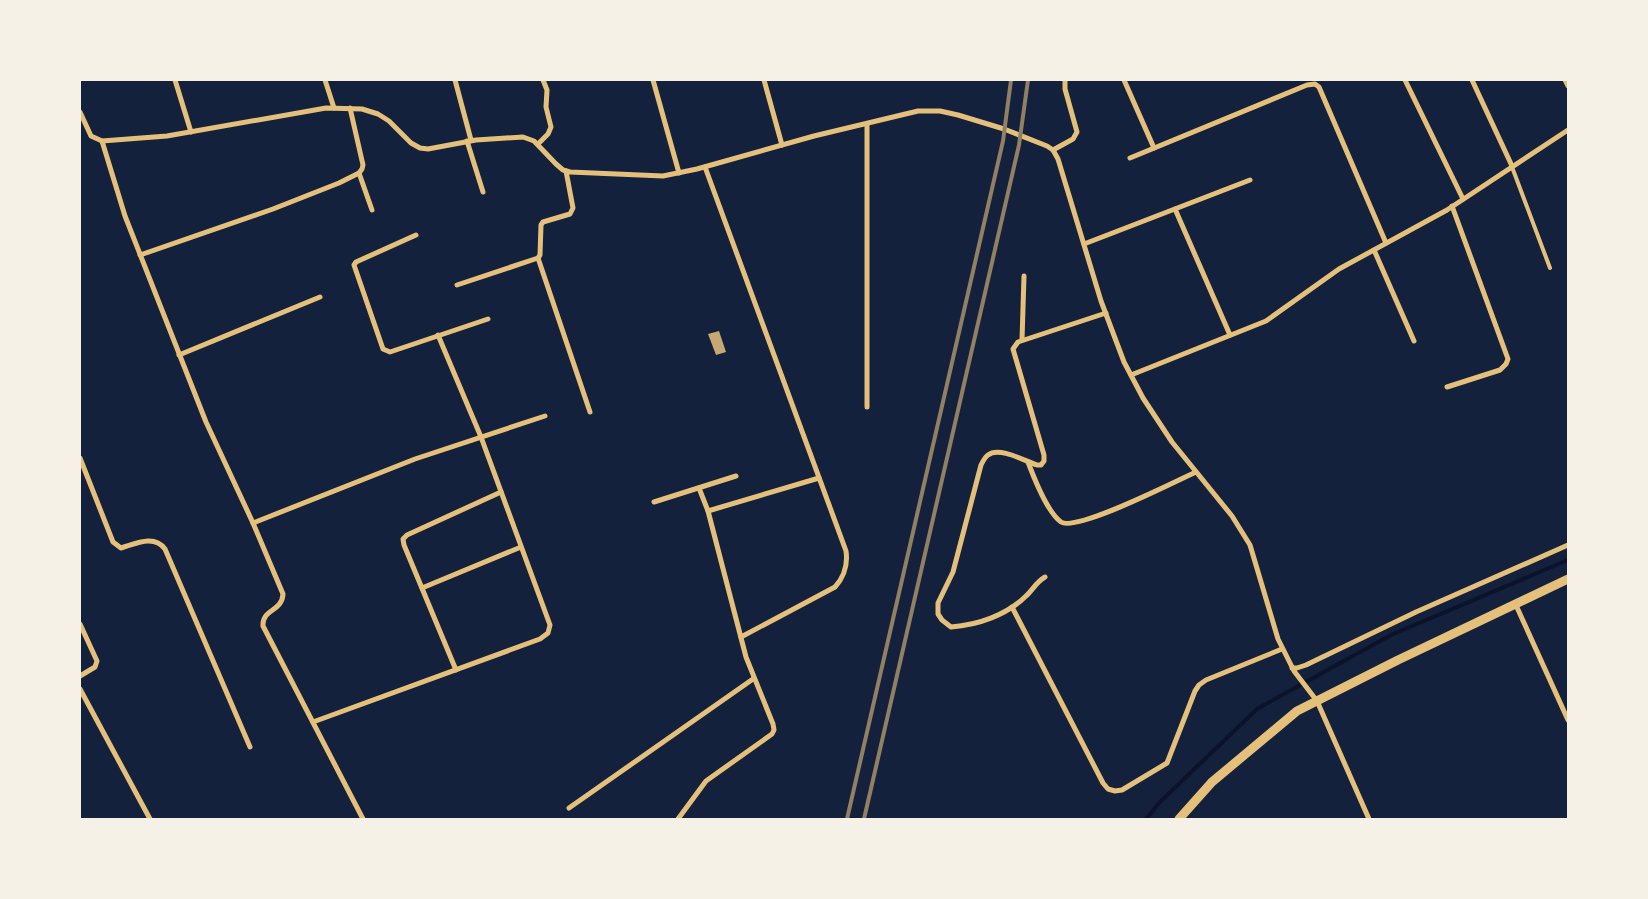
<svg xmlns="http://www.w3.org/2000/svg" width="1648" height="899" font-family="Helvetica,sans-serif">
<rect width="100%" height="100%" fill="#14213d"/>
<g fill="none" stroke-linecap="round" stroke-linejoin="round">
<!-- stream -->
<polyline stroke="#0b132b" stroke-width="4" points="1146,819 1159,803 1257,709 1391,635 1568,560"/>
</g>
<!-- building -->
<polygon fill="#c6a872" points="719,331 726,352 716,355 708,334"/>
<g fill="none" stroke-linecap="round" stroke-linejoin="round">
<!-- service -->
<polyline stroke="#e5c07b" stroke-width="4" points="1512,167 1550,268"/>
<!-- minor -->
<g stroke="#e5c07b" stroke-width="5">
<polyline points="175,80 191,132"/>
<polyline points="325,80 334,108"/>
<polyline points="455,80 471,140"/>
<polyline points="653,80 679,173"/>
<polyline points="764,80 782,145"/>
<polyline points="1124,80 1154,148"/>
<polyline points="1405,80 1463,199"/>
<polyline points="1472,80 1512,166"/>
<polyline points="1565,80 1568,86"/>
<polyline points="80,112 91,136 102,141 167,136 326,108 362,109 378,114 389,121 411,143 420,148 428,149 476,140 523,137 534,141 556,164 563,170 570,172 663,176 697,169 814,136 918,111 940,111 958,115 1004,129 1047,146 1053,150 1058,159 1101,301 1124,362 1143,398 1172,442 1232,516 1250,545 1278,639 1294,671 1317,701 1369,819"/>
<polyline points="867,124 867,407"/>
<path d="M102,141L125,216L206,422L253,523L283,594C282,612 262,609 263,626L363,819"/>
<polyline points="467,141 483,192"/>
<polyline points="538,144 548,134 551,127 546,107 547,90 543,80"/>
<polyline points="1053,150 1073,139 1077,132 1065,89 1065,80"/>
<polyline points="1130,158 1307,85 1315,84 1319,87 1386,243"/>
<path d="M705,167L846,551C848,565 844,577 835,587L741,637"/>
<polyline points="359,173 372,210"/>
<polyline points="1175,209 1230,335"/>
<polyline points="416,235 356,262 354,265 383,349 390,352 488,319"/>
<polyline points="1084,244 1250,180"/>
<polyline points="1374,250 1414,341"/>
<polyline points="140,255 273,209 339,183 359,173 362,169 363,165 350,108"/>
<polyline points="538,258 590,412"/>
<polyline points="457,285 538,258 540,255 541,225 543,222 570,214 573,208 566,171"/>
<polyline points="1022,340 1024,276"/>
<polyline points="179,355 320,297"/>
<polyline points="1131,375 1266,321 1339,269 1447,210 1568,130"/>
<polyline points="1447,387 1500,370 1506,364 1508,359 1452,206"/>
<path d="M80,458L113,542L121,548C135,544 154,534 165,549L250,747"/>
<path d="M1028,462C1034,478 1047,512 1061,522C1077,532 1176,481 1196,472"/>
<polyline points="654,502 736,476"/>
<polyline points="708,511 819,478"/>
<polyline points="253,523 415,459 545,416"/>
<path d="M1045,577C1036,582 1033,590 1026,596C1007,615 978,625 951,627L942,620L938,614V603L953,572L981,465C983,461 985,457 988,455C999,446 1025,461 1037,465H1041L1044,461V455L1013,349L1018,342L1106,313"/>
<polyline points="422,588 521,547"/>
<polyline points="1515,603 1568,720"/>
<polyline points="1012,607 1103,783 1108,789 1115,791 1122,790 1167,763 1195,691 1199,685 1206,680 1282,649"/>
<polyline points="80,624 97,661 95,667 80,676"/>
<polyline points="1292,668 1297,668 1306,665 1416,612 1568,545"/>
<polyline points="456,670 404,545 403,539 407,535 501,492"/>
<polyline points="80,689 150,819"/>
<polyline points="313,722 540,639 548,633 550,625 481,437 438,335"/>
<polyline points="569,808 753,679"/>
<polyline points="678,819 706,781 772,734 774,730 773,724 746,657 708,511 699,488"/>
</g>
<!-- tertiary -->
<polyline stroke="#e5c07b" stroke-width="9" points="1179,819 1212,782 1297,711 1398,660 1568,579"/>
<!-- rail -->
<g stroke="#918062" stroke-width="4">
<polyline points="847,819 1003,141 1011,80"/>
<polyline points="864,819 1019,145 1028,80"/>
</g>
</g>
<!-- border -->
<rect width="1648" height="899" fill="none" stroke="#f6f1e7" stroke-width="162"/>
</svg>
